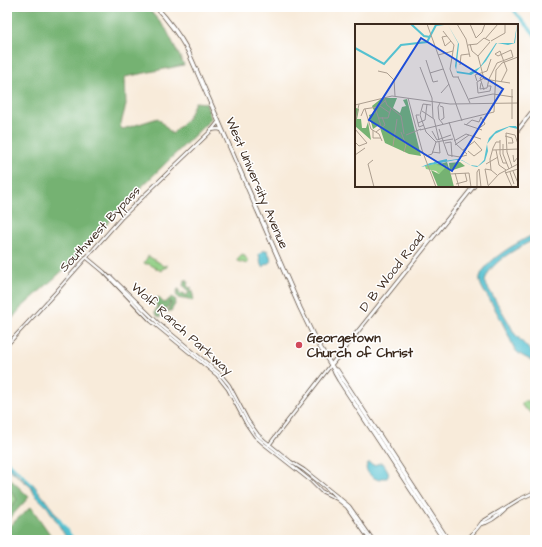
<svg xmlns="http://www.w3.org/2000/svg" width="542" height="547" font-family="'Architects Daughter',sans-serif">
<rect width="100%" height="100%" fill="#fff"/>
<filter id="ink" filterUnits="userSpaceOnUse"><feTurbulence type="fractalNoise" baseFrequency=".025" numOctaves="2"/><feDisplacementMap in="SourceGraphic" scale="8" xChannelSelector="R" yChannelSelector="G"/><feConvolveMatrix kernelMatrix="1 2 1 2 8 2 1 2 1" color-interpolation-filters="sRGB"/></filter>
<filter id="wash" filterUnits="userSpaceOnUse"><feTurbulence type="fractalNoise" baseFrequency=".012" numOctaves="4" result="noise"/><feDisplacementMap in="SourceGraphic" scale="16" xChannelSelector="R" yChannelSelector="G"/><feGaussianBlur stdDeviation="0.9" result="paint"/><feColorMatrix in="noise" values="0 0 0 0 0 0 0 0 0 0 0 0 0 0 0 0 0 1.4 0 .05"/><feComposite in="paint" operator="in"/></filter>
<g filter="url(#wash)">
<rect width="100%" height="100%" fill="#f8ebda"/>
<!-- green -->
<g fill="#92cf85" stroke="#667c52">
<polygon points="242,254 244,255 248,261 248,263 247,264 237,261 237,259"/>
<polygon points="148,256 160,263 163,266 164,266 167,265 167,267 162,269 161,271 149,264 146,264 144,263"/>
<polygon points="527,401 531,401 535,402 535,416 522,406 522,404 525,401"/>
<polygon points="7,486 17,499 11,508 7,509"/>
</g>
<!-- forest -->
<g fill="#75b272" stroke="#586e48">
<polygon points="7,7 147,7 166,29 184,65 125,77 126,105 120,127 123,129 158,118 172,134 188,118 195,102 206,103 211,119 126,202 79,256 20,309 7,325"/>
<polygon points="185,280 187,280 188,282 187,285 188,287 190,288 191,287 192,288 190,290 190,292 193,291 193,297 194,299 192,301 186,298 183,299 178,298 176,294 178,289 179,289 179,293 180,294 183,293 185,294 185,296 186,296 189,292 187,291 183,285"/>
<path d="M158,297L164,303C167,302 169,299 172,297L176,300L175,304L171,311H167L171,304L170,301V304L165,310L163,309L164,308L162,306H159L158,307L160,309L159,312L158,313L160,314L161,317L157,316L155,313L157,305L155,303V301Z"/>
<polygon points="7,476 29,497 7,521 7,509 11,508 17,499 7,486"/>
<polygon points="31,507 54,540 7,540 7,528"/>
</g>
<!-- water -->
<g fill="#55c1d0" stroke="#487677">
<path d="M535,234V239C520,247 486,263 485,283L509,323L514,333L535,356V362C529,359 521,356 516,351C512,345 510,338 507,332C500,318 494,306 486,294C482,289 479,282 480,277C485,260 520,241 535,234Z"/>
<polygon points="267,250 270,256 271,261 263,267 261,265 259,254 262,251"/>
<path d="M7,462C10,467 21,479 26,482C28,483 31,483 33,484L53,510L73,540H68L48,508L35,495L31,487L7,467Z"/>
<path d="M368,463H370L373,465C376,465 380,462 383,463C384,464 384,465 385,466C388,471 390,473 387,478H382L379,480C373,478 368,475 366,468Z"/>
</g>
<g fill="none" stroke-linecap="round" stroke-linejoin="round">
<!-- river -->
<g stroke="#55c1d0" stroke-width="2.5">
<polyline points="511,7 522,20 534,34 535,36"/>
<polyline points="7,461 31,484"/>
<polyline points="58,518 74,540"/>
</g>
</g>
</g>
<g filter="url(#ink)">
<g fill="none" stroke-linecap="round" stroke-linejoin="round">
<!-- tertiary casing -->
<g stroke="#57473a" stroke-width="4">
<g id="tertiary">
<polyline points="211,130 218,129 222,130"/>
<polyline points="86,257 104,272 151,321 217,375 228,389 246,423 255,436 264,444 311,481 321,491 337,499 347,507 370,540"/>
<polyline points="111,277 158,323 220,374 229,385 248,421 258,435 265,441 291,462 304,470 349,506 373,540"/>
<polyline points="7,345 55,293 122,217 211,131 219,121"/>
<polyline points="269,445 331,365"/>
<path d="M481,524C489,523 499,515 505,509"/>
<polyline points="462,540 469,537"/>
<path d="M467,540C472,534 478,528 482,522L518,500L535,492"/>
</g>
</g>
<!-- secondary casing -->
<g stroke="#57473a" stroke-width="4.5">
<g id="secondary">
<polyline points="517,131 535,108"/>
<polyline points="331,365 474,186"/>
</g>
</g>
<!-- primary casing -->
<g stroke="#57473a" stroke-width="5">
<g id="primary">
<path d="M156,7C169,21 179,35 188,51L300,308L314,337L334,370L335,373L339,380L444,540"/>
<polyline points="334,370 337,370 448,540"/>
</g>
</g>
<!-- tertiary -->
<use href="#tertiary" stroke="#fff" stroke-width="2.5"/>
<!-- secondary -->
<use href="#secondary" stroke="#fff" stroke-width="3"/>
<!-- primary -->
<use href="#primary" stroke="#fff" stroke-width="3.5"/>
</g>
</g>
<!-- markers -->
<circle fill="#d1495b" stroke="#fff" stroke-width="1.5" cx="299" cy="345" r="4"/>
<g text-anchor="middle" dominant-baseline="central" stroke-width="3" stroke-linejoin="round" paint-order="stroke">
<!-- street labels -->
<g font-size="13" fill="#3b2a1e" stroke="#fff">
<text transform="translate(257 183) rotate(67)">West University Avenue</text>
<text transform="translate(100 229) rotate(-47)">Southwest Bypass</text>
<text transform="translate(392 272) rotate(-52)">D B Wood Road</text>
<text transform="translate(182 329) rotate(42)">Wolf Ranch Parkway</text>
</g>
<!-- poi labels -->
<g font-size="13" font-weight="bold" fill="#3b2a1e" stroke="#fff" text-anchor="start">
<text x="307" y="338">Georgetown<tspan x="307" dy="15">Church of Christ</tspan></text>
</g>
</g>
<!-- overview -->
<g transform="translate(355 24)">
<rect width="163" height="163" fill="#f8ebda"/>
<path d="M79,140H91L92,145L84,150L81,147L71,145L70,142Z" fill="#92cf85"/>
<path d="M27,74H42L38,84L45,89L47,83L51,82L48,76L52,75L66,132L54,130L30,119L24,101L18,105L14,91L20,89L17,82ZM1,84L4,85L2,95H6L7,104H11L13,98L16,116L0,102ZM92,138L95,147L94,139L105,138L110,142L95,147L99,163H83L76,146L84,150L92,142L81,141Z" fill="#75b272"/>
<path d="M162,0L160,19L153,21L142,19L131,37L121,48L116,51L102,49L100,42L103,19L93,1L104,20L101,47L114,49L125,43L141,19H159ZM155,102H161L163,105L154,103L140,110L132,120L133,127L130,137L125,141L122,143L117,142L107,136H100L66,143L75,139L103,135L108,137L115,141L123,142L129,136L132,120L134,114L141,107Z" fill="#55c1d0"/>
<path fill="none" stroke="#55c1d0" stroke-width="2" d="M56,0L69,12L75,13M0,24L29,40L46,21L72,18L81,1L89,0M79,139L92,136"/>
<path fill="none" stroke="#ac9e8f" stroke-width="1" d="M72,0L101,80M102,0L111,15L115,33M115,0L121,14L127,8L130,0M88,7L99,21L95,45L98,53H104M92,12L87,13L90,22L96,17M130,15L143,0M136,17L150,9V0M135,18L123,32L129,55L155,59M115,20L117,27L123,32M113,21L122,20L129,14L135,17M140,30L145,27L152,46L146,58M140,30L143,32L156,26L158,33M83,31L98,27M71,36L78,58L83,57M105,41L106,31L114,30M65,43L77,74L78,94M23,47L32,49L39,56L40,72M75,49L88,45M128,52L125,54L129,66M103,53L115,79M129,54L122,58L123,69L135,67L136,62H133M122,57L120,51L132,47L136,35M126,59L125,65L132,64L134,55L142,39L158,33M157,65V95M86,69L94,60M29,73L32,81L46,92L49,110M53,74L67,126L81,163M114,75L138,70L158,73M85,79L83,83L84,95L88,100M101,80L107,97M0,81L37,72L95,80L163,79M76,81L68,80L65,91L71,108L81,118L98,115M25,82L35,89M85,82L88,83L89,94L86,96M20,83L26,102M10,85L16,105L24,110L27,117M67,87L79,95L84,116M64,91H61L64,103L69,101M6,92L9,85L23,83L30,77M24,94H33L36,84M94,98L101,120L112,130M63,99L70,96L72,80M0,100L4,80M109,100L127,106M111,101L117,96L124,98L126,93M0,105L12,119L4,122L1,119M84,105L93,131L105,133L112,131M123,105L130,100L126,93M18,106V114H26M65,106L139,88L141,46L147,39L163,33M77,107L82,116L96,111M21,108L30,101L27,93M46,108L51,121L49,128M51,111L66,105M150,112L157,114L158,119H153M145,116V130L148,139H152M99,117L111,110L126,115M90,119L96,118L97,133M148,120V130L154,145M100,121L114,111M38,122L42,95M108,126L120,117M138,126L163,125M141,126L144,141L151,146M113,127L119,132L127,126L120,118M77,128L85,129L84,118M0,131L10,124M158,131L159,138L163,133M71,132L77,130L81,118M18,136L13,140L19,163M131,140L143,133M157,143L152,128L151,109L160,111L163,120M136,146L135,135L138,124L141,118H145M150,147L157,163M158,147L163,159M155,148L159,160M100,149L104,163M150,149L163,145M95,150L114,149L116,163M101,160L112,157L110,149M133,161L130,145L136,146L142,151M122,163V148L124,145L126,163M132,163L144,150L163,140"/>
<path fill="#1d4ed8" fill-opacity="0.15" stroke="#1d4ed8" stroke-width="2" d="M66,14L148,65L97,147L14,96Z"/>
<rect width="163" height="163" fill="none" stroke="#3b2a1e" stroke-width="2"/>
</g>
<!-- margin -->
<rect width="542" height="547" fill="none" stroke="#fff" stroke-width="24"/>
</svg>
